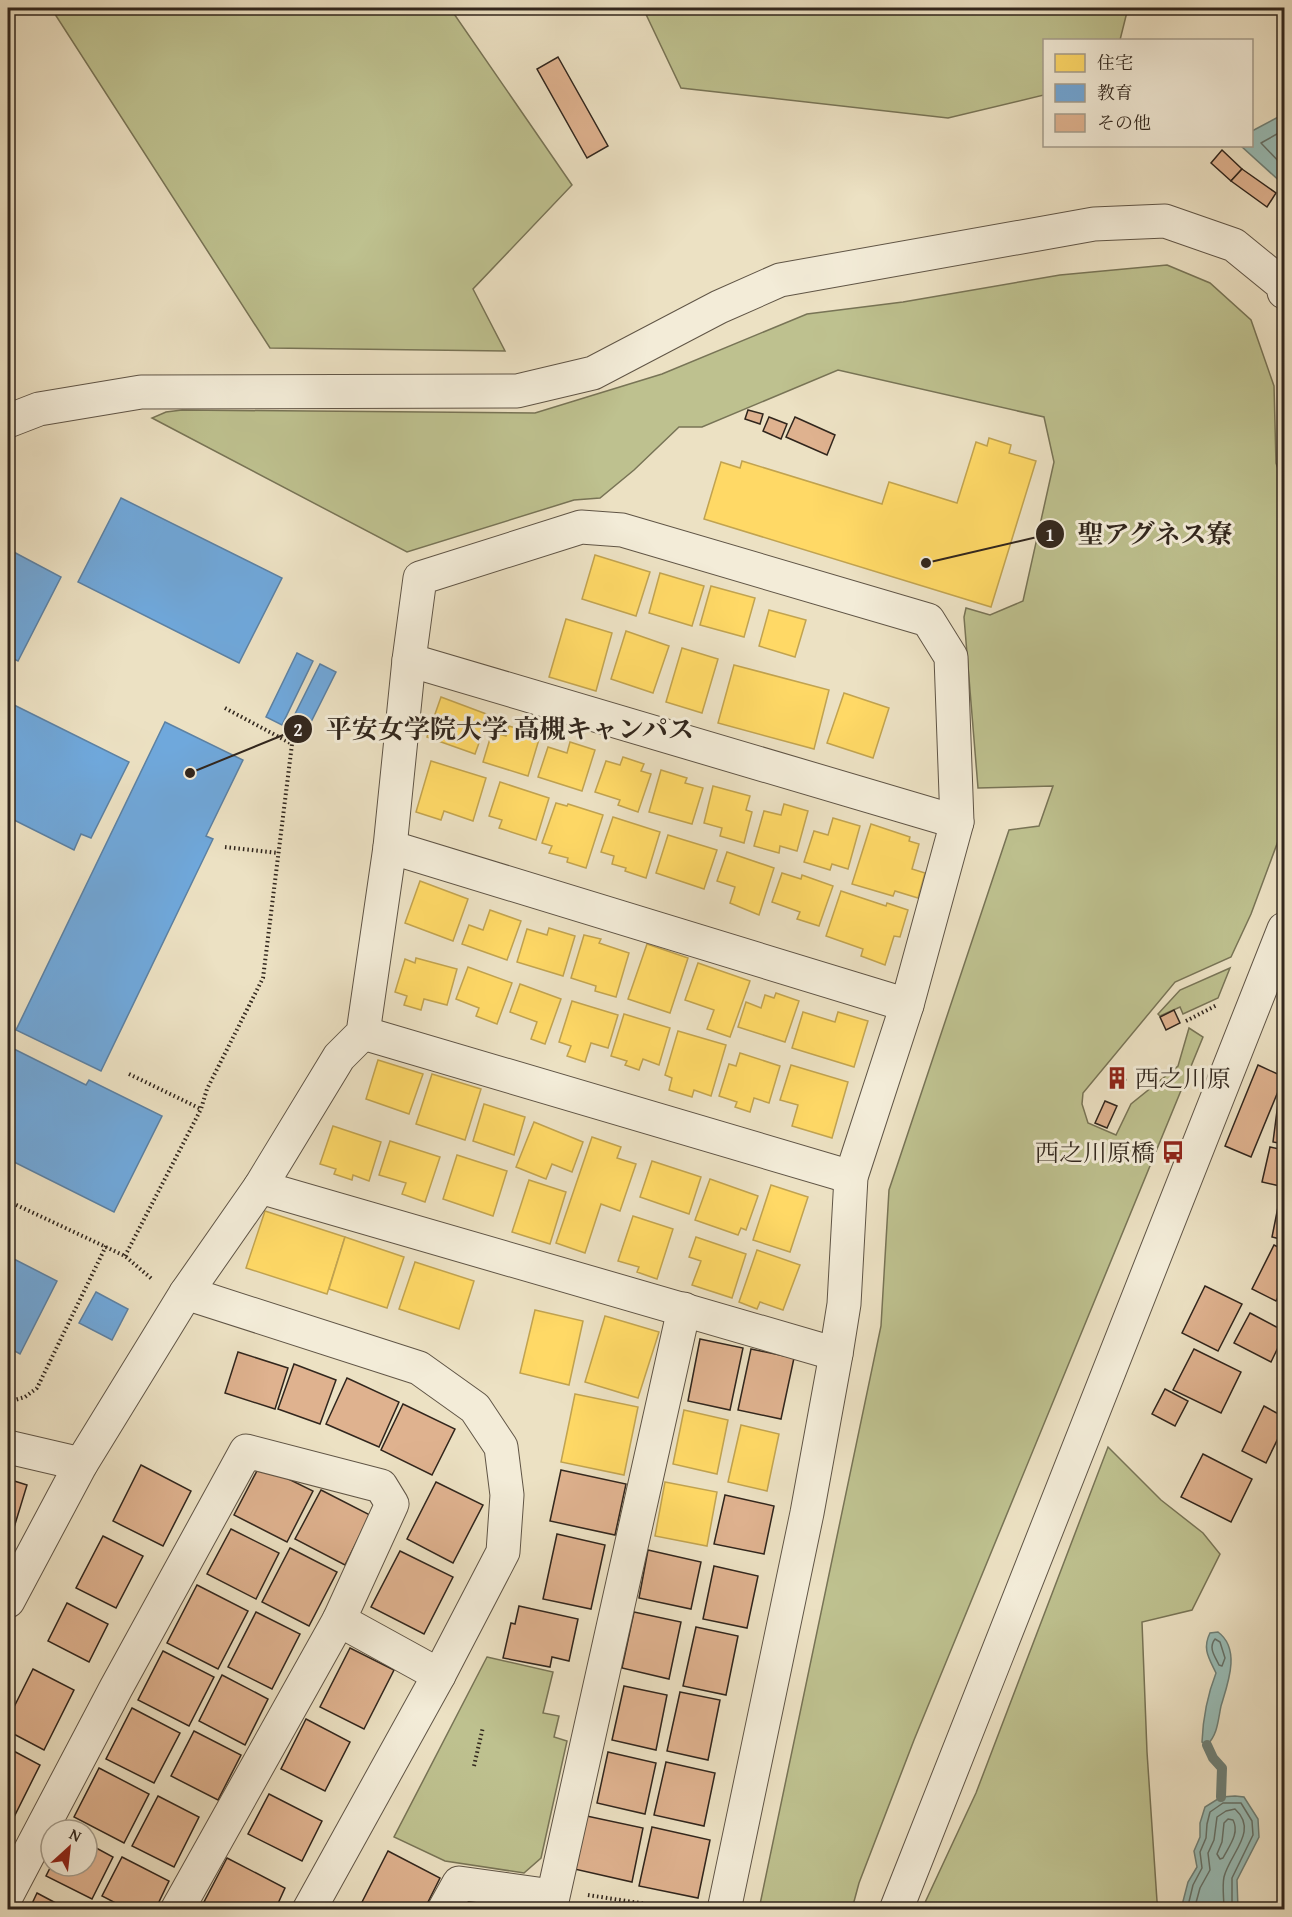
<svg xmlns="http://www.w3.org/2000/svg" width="1292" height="1917" font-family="'Gentium Book Plus','Noto Serif JP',serif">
<rect width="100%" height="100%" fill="#ece1c3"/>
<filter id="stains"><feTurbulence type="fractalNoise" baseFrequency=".00333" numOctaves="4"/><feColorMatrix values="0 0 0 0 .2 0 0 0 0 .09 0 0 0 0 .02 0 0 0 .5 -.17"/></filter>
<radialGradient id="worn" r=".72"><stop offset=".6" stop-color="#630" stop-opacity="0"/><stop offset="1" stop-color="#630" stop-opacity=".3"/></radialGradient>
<!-- green -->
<g fill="#bec18f" stroke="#787456" stroke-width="1.5">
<polygon points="51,8 450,8 572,185 473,289 505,351 270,348"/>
<polygon points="643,8 1128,8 1120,40 1044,40 1044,95 948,118 681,88"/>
<polygon points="1167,265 1210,283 1251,320 1274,386 1276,463 1284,486 1284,825 1251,914 1231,957 1175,982 1083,1093 1082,1104 1088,1123 1116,1135 1131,1104 1178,1066 1189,1028 1203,1037 914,1740 859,1883 852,1909 759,1909 881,1326 889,1190 1009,830 1039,826 1053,786 978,788 964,617 966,608 990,615 1023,601 1054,462 1044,417 838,370 702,427 679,427 634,470 600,498 574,500 407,552 152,418 166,412 182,410 535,413 662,374 807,314 903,302 1060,275"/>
<polygon points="1230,968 1218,998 1183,1014 1180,1007 1160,1016 1158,1014 1180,990"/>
<polygon points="1108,1447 1161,1500 1203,1533 1220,1554 1192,1610 1142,1622 1147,1752 1157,1901 1161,1909 922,1909 976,1793"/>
<polygon points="487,1657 553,1672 543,1713 559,1716 554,1737 567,1741 541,1858 524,1873 445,1861 394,1837"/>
</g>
<!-- water -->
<g fill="#99bdb7" stroke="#6f8179" stroke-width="1.5">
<polygon points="1284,114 1284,185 1241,146 1252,146 1252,131"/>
<path d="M1218,1632C1241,1649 1228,1683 1221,1706C1218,1720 1218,1734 1207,1745L1202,1742C1203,1718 1207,1696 1216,1673C1209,1658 1202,1649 1210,1633Z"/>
<polygon points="1235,1796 1244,1797 1258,1819 1259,1837 1237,1880 1238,1909 1181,1909 1188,1882 1197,1867 1194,1851 1200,1837 1200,1823 1205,1807 1221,1797"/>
</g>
<!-- homes -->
<g fill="#ffd966" stroke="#c1a350" stroke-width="1.5">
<polygon points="989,438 1011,445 1009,453 1036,461 991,607 704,519 721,462 740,468 742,461 882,504 889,482 957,503 976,442 987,446"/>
<polygon points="595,555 650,572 636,616 582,599"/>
<polygon points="660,573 704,586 692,626 649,613"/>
<polygon points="711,586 755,598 744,637 700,625"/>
<polygon points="769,610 806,620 795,657 759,646"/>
<polygon points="566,619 612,633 596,691 549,677"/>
<polygon points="626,631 669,646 653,693 611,679"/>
<polygon points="682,648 718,659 702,713 666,702"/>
<polygon points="734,665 829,690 814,749 718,723"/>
<polygon points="844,693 889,708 873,758 827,743"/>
<polygon points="441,697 489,715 475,754 427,737"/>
<polygon points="509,726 540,736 528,776 483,762 492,732 506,736"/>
<polygon points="570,742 595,750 582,791 538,777 548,747 567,753"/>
<polygon points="623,757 644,764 641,771 651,774 638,812 618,805 620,800 595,792 606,761 620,765"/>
<polygon points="431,761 486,778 473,821 444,811 441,820 416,812"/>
<polygon points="661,770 687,778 685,783 703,788 692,824 649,812"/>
<polygon points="500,782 549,798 536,840 499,828 502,820 489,816"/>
<polygon points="713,786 750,796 746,810 752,812 744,843 720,836 722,828 704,823"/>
<polygon points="556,803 567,806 568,804 603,815 586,868 567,862 568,858 549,853 552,846 542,843"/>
<polygon points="784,804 808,811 797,851 780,846 779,853 754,846 764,811 781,815"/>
<polygon points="613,817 660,832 646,878 625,871 626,868 612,864 614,856 601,852"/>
<polygon points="833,818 860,826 848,869 832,864 830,870 804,862 814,831 828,835"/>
<polygon points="871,824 910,837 909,841 919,844 912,869 925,873 918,898 895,891 893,896 852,884"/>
<polygon points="668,835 717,850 704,889 656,873"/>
<polygon points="727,852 774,868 759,915 730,903 735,887 717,881"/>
<polygon points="782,873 801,879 802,875 833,886 819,926 797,919 800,912 772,902"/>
<polygon points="420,881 468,899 453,941 405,923"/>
<polygon points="841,891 886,906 887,903 908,910 900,937 894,936 885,965 861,956 863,949 826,936"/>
<polygon points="490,910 521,921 507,960 462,944 469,925 483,930"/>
<polygon points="549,928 575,936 563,976 517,962 527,929 547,935"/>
<polygon points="584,935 601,939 599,943 629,953 616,997 595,991 596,986 571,978"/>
<polygon points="647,944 688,958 670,1013 628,999"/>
<polygon points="416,958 457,969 447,1005 424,999 421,1010 404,1005 407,996 395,992 405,959 415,963"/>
<polygon points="698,963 750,981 730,1037 707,1029 714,1010 685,1000"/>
<polygon points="468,967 512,983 497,1024 476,1016 479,1008 456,999"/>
<polygon points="520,984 561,999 545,1044 531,1039 537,1022 510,1012"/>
<polygon points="776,993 799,1001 785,1042 738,1027 746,1002 761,1008 765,995 774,998"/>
<polygon points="572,1001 618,1015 608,1048 591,1043 585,1062 567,1056 571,1046 559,1042"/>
<polygon points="803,1012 835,1022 838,1012 868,1021 854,1067 792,1048"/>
<polygon points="624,1014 670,1028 659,1065 643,1059 639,1070 625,1065 627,1061 611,1056"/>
<polygon points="678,1031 726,1045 711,1096 694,1090 692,1097 669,1090 672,1078 665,1075"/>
<polygon points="740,1053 780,1066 769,1103 754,1098 750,1112 735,1107 737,1102 719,1096 729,1064 736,1066"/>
<polygon points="378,1060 423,1074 409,1114 366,1099"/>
<polygon points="791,1065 848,1082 832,1138 792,1126 798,1105 780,1100"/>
<polygon points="432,1074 481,1089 465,1140 416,1124"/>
<polygon points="484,1104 525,1117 514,1155 473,1141"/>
<polygon points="534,1122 583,1142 572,1172 552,1164 546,1179 516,1167"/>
<polygon points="333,1126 381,1142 369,1181 353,1175 352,1180 334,1174 336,1169 320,1164"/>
<polygon points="592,1137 621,1147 617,1158 636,1164 620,1211 601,1204 585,1253 556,1243"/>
<polygon points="390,1141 440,1157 425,1202 402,1194 406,1183 379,1175"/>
<polygon points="457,1155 507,1171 493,1216 443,1199"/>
<polygon points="652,1161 701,1177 689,1214 640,1197"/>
<polygon points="710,1179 758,1196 746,1230 741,1228 738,1235 695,1220"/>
<polygon points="529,1180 566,1192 550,1244 512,1232"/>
<polygon points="771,1185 808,1197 790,1252 753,1240"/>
<polygon points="265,1211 345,1237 327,1294 246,1268"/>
<polygon points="633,1216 673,1229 657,1279 637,1272 639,1267 618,1261"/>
<polygon points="345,1237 404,1257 387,1308 329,1289"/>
<polygon points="696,1237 746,1254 732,1298 692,1285 701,1261 689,1257"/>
<polygon points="757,1250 800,1265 783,1310 760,1302 757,1309 739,1302"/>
<polygon points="415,1262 474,1281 459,1329 399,1309"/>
<polygon points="535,1310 583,1321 569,1385 520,1373"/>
<polygon points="605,1316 659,1332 638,1398 585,1382"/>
<polygon points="575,1394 638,1407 624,1475 561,1462"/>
<polygon points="684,1410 728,1420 717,1474 673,1464"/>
<polygon points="741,1425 779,1434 767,1491 728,1482"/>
<polygon points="665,1482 717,1492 707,1546 655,1536"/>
</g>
<!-- schools -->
<g fill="#6fa8dc" stroke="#5c81a3" stroke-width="1.5">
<polygon points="121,498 282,578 239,663 78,582"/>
<polygon points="8,549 61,577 18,661 8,656"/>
<polygon points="297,653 313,661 282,725 266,717"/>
<polygon points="320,664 336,672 304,736 288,728"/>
<polygon points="8,702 129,762 91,838 81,834 74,850 8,817"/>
<polygon points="165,722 243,760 206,836 213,839 101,1071 16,1030"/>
<polygon points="8,1046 86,1085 89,1080 162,1116 114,1212 8,1159"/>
<polygon points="8,1256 57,1281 20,1354 13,1350 8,1360"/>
<polygon points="96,1292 128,1309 112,1340 79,1323"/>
</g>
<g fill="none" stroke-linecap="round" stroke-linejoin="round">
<!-- shore -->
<g stroke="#65726a" stroke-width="1.5">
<polyline points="1284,130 1261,143 1284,167"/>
<path d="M1215,1639L1220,1642L1225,1658L1222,1666L1219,1665C1215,1656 1208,1648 1215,1639Z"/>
<path d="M1228,1819L1233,1820C1240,1833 1229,1846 1223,1858L1220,1859L1217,1854L1222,1842L1224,1823Z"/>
<polyline points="1187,1910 1193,1885 1202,1868 1200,1852 1206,1838 1207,1824 1210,1812 1223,1803 1241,1803 1252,1821 1253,1835 1232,1878 1232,1910"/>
<path d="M1194,1910L1200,1888L1210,1870L1208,1853L1214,1840L1217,1817L1226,1811L1235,1809C1259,1831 1230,1853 1224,1877C1222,1886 1224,1899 1224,1910"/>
</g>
<!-- stream -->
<polyline stroke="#6f8179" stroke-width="10" points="1207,1745 1213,1758 1222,1768 1221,1797"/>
</g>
<!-- building -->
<g fill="#dfb28f" stroke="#31261d" stroke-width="1.5">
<polygon points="558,57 608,146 587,158 537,69"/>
<polygon points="1222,150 1242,169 1231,181 1211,163"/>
<polygon points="1242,169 1276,193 1267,207 1231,181"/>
<polygon points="748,410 763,414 760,424 745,419"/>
<polygon points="769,417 787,424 781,439 763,431"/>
<polygon points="795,417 835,435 827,455 786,437"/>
<polygon points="1174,1010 1180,1023 1166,1030 1160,1017"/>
<polygon points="1258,1065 1284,1077 1251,1157 1225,1146"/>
<polygon points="1121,1070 1126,1080 1114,1086 1109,1076"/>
<polygon points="1105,1101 1117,1106 1107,1128 1095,1123"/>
<polygon points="1278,1103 1284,1104 1284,1144 1273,1142"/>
<polygon points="1270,1147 1284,1150 1284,1187 1262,1182"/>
<polygon points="1279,1202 1284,1203 1284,1240 1272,1237"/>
<polygon points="1274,1245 1284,1250 1284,1285 1276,1301 1252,1289"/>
<polygon points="1205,1286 1242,1304 1218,1351 1182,1333"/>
<polygon points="1250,1313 1284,1331 1284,1335 1271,1362 1234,1343"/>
<polygon points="700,1339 743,1348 730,1410 688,1401"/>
<polygon points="751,1349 794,1358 781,1419 738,1410"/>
<polygon points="1194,1349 1241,1372 1221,1413 1173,1390"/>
<polygon points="238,1352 288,1368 275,1409 225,1393"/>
<polygon points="294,1364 336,1380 320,1424 278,1409"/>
<polygon points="347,1378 399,1402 379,1447 326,1424"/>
<polygon points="1165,1389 1188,1401 1175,1426 1152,1414"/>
<polygon points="403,1404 455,1429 432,1475 381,1450"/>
<polygon points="1264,1406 1284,1417 1284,1426 1266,1463 1242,1451"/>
<polygon points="1203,1454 1252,1479 1231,1522 1181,1497"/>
<polygon points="141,1465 191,1491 163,1546 113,1521"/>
<polygon points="260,1465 313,1491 287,1542 234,1515"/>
<polygon points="561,1470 626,1484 615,1535 550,1521"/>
<polygon points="8,1479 27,1485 9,1544 8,1544"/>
<polygon points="436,1482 483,1505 453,1563 407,1539"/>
<polygon points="321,1490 370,1515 345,1565 295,1539"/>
<polygon points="725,1495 774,1506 764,1554 714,1544"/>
<polygon points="231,1529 279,1553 256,1599 207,1574"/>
<polygon points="557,1534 605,1545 591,1609 543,1599"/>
<polygon points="103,1536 143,1556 116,1608 76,1588"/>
<polygon points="290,1548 337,1572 309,1626 262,1602"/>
<polygon points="648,1550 701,1562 691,1609 639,1598"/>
<polygon points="400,1551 453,1577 424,1634 371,1607"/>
<polygon points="714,1566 758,1576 747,1628 703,1619"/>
<polygon points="197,1585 248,1611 218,1669 167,1643"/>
<polygon points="67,1603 108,1624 89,1662 48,1641"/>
<polygon points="519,1606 578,1619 569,1661 552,1657 550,1667 503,1658 511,1623 515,1624"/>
<polygon points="256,1612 300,1634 272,1689 228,1667"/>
<polygon points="634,1612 681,1622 669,1679 622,1668"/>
<polygon points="696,1627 738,1636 726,1695 683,1686"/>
<polygon points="350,1648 394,1670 364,1729 320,1707"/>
<polygon points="163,1651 214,1677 189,1726 138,1700"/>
<polygon points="33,1669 74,1690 44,1750 8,1731 8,1719"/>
<polygon points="222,1675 268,1699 245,1745 199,1721"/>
<polygon points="624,1686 667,1695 656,1750 612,1740"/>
<polygon points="680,1692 720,1700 708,1760 667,1751"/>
<polygon points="132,1708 180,1733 154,1783 106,1759"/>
<polygon points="306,1719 350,1742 325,1791 281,1769"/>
<polygon points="194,1731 241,1755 218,1800 171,1776"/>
<polygon points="8,1748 40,1765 11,1823 8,1822"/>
<polygon points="608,1752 656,1763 645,1814 597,1803"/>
<polygon points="666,1762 715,1773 704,1826 654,1815"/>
<polygon points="99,1768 149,1794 124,1843 74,1817"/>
<polygon points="269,1794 322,1821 302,1861 248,1834"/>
<polygon points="158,1796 199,1817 174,1867 132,1846"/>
<polygon points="582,1815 643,1828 632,1882 570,1868"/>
<polygon points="652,1827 710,1840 698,1898 639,1886"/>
<polygon points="87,1843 113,1857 92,1899 46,1876 51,1866 87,1866"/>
<polygon points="388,1851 440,1878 424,1910 362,1910 359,1908"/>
<polygon points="122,1857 169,1881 155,1910 129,1910 102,1896"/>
<polygon points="227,1858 285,1888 275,1910 220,1910 204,1902"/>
<polygon points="37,1893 69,1910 29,1910"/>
</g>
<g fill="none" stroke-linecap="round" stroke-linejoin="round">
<!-- minor casing -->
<g stroke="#605546" stroke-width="35">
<g id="minor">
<polyline points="409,660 957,822"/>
<polyline points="390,847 907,1005"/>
<polyline points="363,1033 851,1177"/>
<polyline points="260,1187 836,1354"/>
<polyline points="8,1447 81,1464"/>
<polyline points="8,1601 81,1464 186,1293 260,1187 339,1057 363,1033 390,847 409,660 420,578 581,527 622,530 928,620 951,657 957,822 907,1005 851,1177 844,1304 836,1354 807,1513 724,1910"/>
<polyline points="339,1620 439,1675"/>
<polyline points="8,1893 116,1688 246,1451 381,1486 392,1504 339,1620 177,1910"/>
<polyline points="444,1910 459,1883 552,1896"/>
<polyline points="550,1910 684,1309"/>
</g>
</g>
<!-- tertiary casing -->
<g stroke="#605546" stroke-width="35">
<g id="tertiary">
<polyline points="8,421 39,409 141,392 517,391 593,373 719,307 780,280 1094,224 1165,221 1234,245 1283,285 1284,292"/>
<polyline points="186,1293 419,1368 475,1408 501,1447 507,1495 503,1552 439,1675 309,1910"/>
<polyline points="896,1910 1284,929"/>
</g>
</g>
<!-- path -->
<g stroke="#31261d" stroke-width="4" stroke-dasharray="1.5 3" stroke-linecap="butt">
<polyline points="225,847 278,853"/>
<polyline points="1186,1021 1217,1005"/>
<polyline points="129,1074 201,1109"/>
<polyline points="8,1201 125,1256 153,1280"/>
<polyline points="125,1256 201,1109 207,1089 263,978 292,744 223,707"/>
<polyline points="8,1402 25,1397 37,1388 106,1246"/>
<polyline points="474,1766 483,1727"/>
<polyline points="588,1895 685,1910"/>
</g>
<!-- minor -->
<use href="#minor" stroke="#f3ecd8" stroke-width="33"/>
<!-- tertiary -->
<use href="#tertiary" stroke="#f3ecd8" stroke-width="33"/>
</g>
<!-- icons -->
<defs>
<g id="building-bare" transform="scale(1.8)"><path d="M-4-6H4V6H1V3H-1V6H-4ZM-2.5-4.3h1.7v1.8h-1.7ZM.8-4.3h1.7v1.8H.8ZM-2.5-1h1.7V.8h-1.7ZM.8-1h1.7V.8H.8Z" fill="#8f2418" stroke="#f3ecd8" stroke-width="2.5" paint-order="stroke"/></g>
<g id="bus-bare" transform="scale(1.8)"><path d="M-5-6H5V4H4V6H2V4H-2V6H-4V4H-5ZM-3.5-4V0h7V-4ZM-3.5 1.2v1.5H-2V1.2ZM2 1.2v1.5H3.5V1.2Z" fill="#8f2418" stroke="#f3ecd8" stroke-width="2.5" paint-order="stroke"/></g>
</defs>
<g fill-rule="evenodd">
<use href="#building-bare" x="1117" y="1078"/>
<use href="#bus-bare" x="1173" y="1152"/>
</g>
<g text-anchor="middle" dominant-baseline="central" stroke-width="6" stroke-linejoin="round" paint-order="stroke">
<!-- poi labels -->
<g font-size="24" fill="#31261d" stroke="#f3ecd8" text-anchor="start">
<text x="1135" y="1078">西之川原</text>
<text x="1155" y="1152" text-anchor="end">西之川原橋</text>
</g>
</g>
<!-- callouts -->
<path fill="none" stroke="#31261d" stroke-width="2" d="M926 563L1050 534M190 773L298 729"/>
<g fill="#31261d" stroke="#f3ecd8" stroke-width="2">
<circle cx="926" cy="563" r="6"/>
<circle cx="190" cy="773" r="6"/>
<circle cx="1050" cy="534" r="15"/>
<circle cx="298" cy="729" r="15"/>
</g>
<g font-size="18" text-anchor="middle" font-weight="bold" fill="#fff">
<text x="1050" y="541">1</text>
<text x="298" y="736">2</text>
</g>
<g font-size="26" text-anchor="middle" font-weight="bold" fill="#31261d" stroke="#f3ecd8" stroke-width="6" stroke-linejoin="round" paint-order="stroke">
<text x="1155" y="543">聖アグネス寮</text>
<text x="510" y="738">平安女学院大学 高槻キャンパス</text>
</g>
<!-- margin -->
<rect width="1292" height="1917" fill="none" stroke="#ece1c3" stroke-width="30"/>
<rect x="9" y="9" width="1274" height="1899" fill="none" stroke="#31261d" stroke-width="3"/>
<rect x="15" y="15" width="1262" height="1887" fill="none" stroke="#31261d" stroke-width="1.5"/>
<!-- legend -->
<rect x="1043" y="39" width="210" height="108" fill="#f3ecd8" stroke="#a59d8d" stroke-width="1.5"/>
<rect x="1055" y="54" width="30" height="18" fill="#ffd966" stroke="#a59d8d" stroke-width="1.5"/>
<text x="1097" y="69" font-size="18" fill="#31261d">住宅</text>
<rect x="1055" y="84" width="30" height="18" fill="#6fa8dc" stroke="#a59d8d" stroke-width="1.5"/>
<text x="1097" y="99" font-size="18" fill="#31261d">教育</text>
<rect x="1055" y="114" width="30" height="18" fill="#dfb28f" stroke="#a59d8d" stroke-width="1.5"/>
<text x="1097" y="129" font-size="18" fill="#31261d">その他</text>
<!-- north arrow -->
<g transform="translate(69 1848) rotate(27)"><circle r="28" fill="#f3ecd8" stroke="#a59d8d" stroke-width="1.5"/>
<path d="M0-4.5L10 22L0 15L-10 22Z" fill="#8f2418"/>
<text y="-9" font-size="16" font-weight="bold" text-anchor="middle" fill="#31261d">N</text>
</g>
<rect width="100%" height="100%" filter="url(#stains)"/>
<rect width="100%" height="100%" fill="url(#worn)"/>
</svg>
